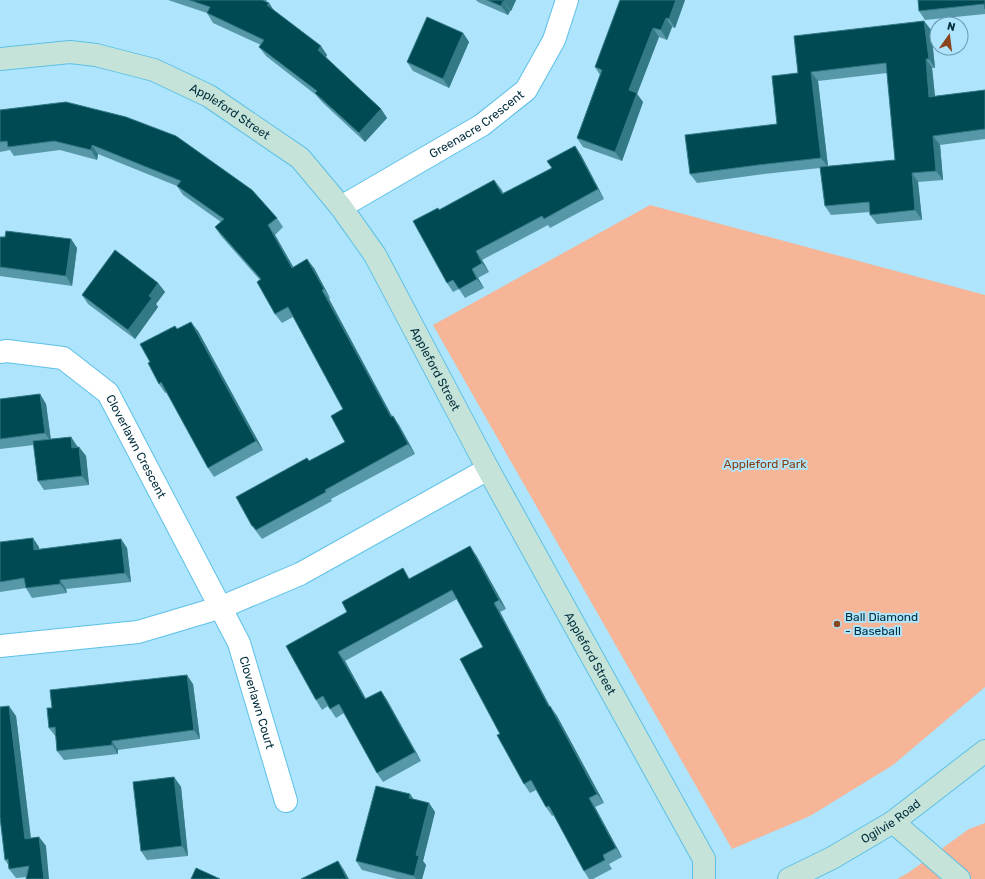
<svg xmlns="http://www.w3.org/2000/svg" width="985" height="879" font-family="Rubik,sans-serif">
<rect width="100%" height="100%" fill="#aee4fc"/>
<!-- green -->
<g fill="#f5b596">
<polygon points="650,205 985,295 985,687 893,765 810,816 732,849 433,325"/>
<polygon points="985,823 985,879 897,879 908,873 969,829"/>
</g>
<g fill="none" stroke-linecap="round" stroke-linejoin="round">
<!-- street casing -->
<g stroke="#5dc0e7" stroke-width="24">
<g id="street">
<path id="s1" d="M341,207L482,125L526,90L554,40L567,0"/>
<path id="s2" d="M0,352L7,351L63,358L108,393L239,643L286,801"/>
<polyline points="0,646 138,632 222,607 300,574 488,469"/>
</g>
</g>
<!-- secondary casing -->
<g stroke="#5dc0e7" stroke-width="24">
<g id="secondary">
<path id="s3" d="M0,59L70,52L96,55L154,70L209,96L300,158L341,207L375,255L488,469L704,859V879"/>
<polyline points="893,822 959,879"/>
<path id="s4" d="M789,879L832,858L893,822L985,751"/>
</g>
</g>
<!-- street -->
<use href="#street" stroke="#fff" stroke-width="22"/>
<!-- secondary -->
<use href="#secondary" stroke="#c5e3d8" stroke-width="22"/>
</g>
<!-- wall -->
<g fill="#5798a8" fill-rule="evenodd">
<polygon points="168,0 267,0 266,2 269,3 273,10 327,55 326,58 381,109 387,118 365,142 322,102 316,95 266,56 259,47 261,45 213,23 207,13"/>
<polygon points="476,0 516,0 511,11 510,11 508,15 478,2"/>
<polygon points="685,0 675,28 672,27 667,40 659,37 637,94 643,102 622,161 583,147 577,138 600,75 595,67"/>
<polygon points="985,0 985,14 925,20 919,11"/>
<path d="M924,21L931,30L935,68H932L935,96L985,90V139L940,145L943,180L918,182L922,220L877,224L870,215V212L831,215L825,206L820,168L764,174L697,183L690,174L777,124L798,73ZM887,73L895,160L828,166L818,81Z"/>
<polygon points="463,33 469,42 449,88 413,71 407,62"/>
<polygon points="66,102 277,218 283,227 275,235 293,267 314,268 330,298 329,299 392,416 399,425 415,454 331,499 332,501 262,539 252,526 309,461 345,442 343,409 293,317 282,323 275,314 260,280 221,236 215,227 221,222 183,195 177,186 98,154 97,160 60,150 14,156 10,150 0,152 0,110"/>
<polygon points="575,146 581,155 604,199 550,228 548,225 482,260 489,272 478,278 484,288 465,298 459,289 453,292 447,283 440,210 501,189 503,194 552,168"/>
<polygon points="0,237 71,239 77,248 72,286 0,276"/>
<polygon points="158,283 165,292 156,304 158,307 135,339 88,304 82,295"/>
<polygon points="177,329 198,331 263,450 214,477 208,468 167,392 165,393 159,384 150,362"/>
<polygon points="40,394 46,404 51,439 71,437 77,446 78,447 79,447 86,456 89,485 44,490 38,481 34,445 0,449 0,399"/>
<polygon points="121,539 127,548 131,582 66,589 67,593 32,598 26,588 0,592 0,542 39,547 39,549"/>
<polygon points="476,555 506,609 500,612 550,707 557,716 604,803 595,807 622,857 609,864 612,869 593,879 589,879 584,871 554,815 552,816 546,807 536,790 530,793 524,784 500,734 483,647 457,599 345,661 366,699 381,691 387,700 421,761 383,782 377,773 344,713 336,718 328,706 322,710 316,700 347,612 410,579"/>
<polygon points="193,684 200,739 118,750 118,754 64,760 57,751 56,737 49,728"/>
<polygon points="16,716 31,838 39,837 46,846 27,877 16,878 9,869 9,866 5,860"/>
<polygon points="174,777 181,787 188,856 147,860 141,851"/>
<polygon points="410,794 413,799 429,803 435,812 423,861 426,865 422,879 397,879 362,870 356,861"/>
</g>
<!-- shaded-wall -->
<g fill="#347986">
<polygon points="505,0 516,0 511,11 504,2"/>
<polygon points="676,0 685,0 675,28 669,19"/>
<polygon points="503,1 510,11 508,15 501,6"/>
<polygon points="269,3 275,12 267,5"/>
<polygon points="666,18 672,27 667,40 661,30"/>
<polygon points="924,21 931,30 935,68 929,59"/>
<polygon points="653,28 659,37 637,94 643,102 622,161 615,152 629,90"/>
<polygon points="463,33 469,42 449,88 443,79"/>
<polygon points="321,46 327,55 324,59 318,50"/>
<polygon points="926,59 932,68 936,106 929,97"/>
<polygon points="811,72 818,81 828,167 821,158"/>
<polygon points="381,109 387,118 365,142 359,133"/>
<polygon points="933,136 940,145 943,180 936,171"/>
<polygon points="92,145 98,154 97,160 91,150"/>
<polygon points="575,146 581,155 604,199 598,189"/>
<polygon points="912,173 918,182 922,220 915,210"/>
<polygon points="494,180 501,189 509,203 502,194"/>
<polygon points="268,225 275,235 299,277 292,268"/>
<polygon points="71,239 77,248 72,286 66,276"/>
<polygon points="476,251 482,260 489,272 482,263"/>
<polygon points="307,259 314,268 330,298 324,289"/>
<polygon points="472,269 478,278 484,288 477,279"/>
<polygon points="158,283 165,292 156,304 158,307 135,339 128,330 149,296"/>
<polygon points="322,290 329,299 397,426 391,417"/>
<polygon points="191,322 198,331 263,450 256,441"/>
<polygon points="40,394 46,404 51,442 45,433"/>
<polygon points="393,416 399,425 415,454 408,444"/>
<polygon points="71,437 77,446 79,457 72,448"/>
<polygon points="79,447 86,456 89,485 82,476"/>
<polygon points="33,538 39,547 40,559 34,550"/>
<polygon points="121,539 127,548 131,582 125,573"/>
<polygon points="470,546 476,555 506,609 499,600"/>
<polygon points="60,580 66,589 67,593 60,584"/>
<polygon points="494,603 500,612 555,716 549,707"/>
<polygon points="338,652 345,661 371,708 365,699"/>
<polygon points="187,675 193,684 200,739 194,730"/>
<polygon points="381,691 387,700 421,761 415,752"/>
<polygon points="9,706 16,716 32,849 25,839"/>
<polygon points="550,706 557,716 604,803 597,794"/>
<polygon points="112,741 118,750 118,754 112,745"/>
<polygon points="174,777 181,787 188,856 182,846"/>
<polygon points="410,794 416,803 409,798"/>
<polygon points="589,798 595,807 622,857 616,848"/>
<polygon points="429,803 435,812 423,861 426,865 422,879 416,879 414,876 416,855"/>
<polygon points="39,837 46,846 49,879 44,879"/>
<polygon points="338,861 344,870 349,879 347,879"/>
</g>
<!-- building -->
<g fill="#004b53" stroke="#347986">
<polygon points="189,0 262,0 269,3 267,5 321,46 318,50 381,109 359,133 315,93 317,91 259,47 264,40 207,13 210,7"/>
<polygon points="487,0 505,0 504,2 503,1 501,6"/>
<polygon points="620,0 676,0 669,19 666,18 661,30 653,28 629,90 637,93 615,152 577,138 602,70 595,67"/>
<polygon points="918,0 985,0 985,9 984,4 919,11"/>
<polygon points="427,17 463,33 443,79 407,62"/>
<polygon points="924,21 929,59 926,59 929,97 985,90 985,129 933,136 936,171 912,173 915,210 870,215 869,202 825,206 820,167 895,160 886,63 811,72 821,158 758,165 690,174 685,135 777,124 772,76 798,73 794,36"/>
<polygon points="66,102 126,117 176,136 252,190 277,218 268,225 292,268 307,259 324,289 322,290 391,417 393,416 408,444 325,490 326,492 256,530 253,526 252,526 236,497 307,458 309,461 345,442 331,416 343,409 288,307 275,314 257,282 261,279 215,227 224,219 177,186 181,181 92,145 91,150 54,141 8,147 7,141 0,142 0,110"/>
<polygon points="575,146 598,189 544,219 542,216 476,251 482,263 472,269 477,279 459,289 453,280 447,283 413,221 438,208 439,210 494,180 502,194 552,168 547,161"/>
<polygon points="6,231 71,239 66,276 0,267 0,237 5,237"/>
<polygon points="115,250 158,283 149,296 152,298 128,330 82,295"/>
<polygon points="191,322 256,441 208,468 161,382 159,384 148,363 150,362 140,344 175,326 177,329"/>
<polygon points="40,394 45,433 0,439 0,399"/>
<polygon points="71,437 72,448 79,447 82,476 38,481 33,441"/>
<polygon points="33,538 34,550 121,539 125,573 60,580 60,584 26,588 24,578 0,582 0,542"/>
<polygon points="470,546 499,600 494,603 549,707 550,706 597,794 589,798 616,848 603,855 605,860 584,871 549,806 546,807 531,780 524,784 497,735 500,734 460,659 483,647 452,590 338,652 365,699 381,691 415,752 377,773 339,704 330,709 323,696 316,700 286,646 347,612 342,602 403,568 409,579"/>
<polygon points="187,675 194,730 112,741 112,745 57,751 55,727 49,728 47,708 52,708 50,690"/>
<polygon points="9,706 25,839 39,837 44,879 26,879 29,866 9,869 8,859 5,860 0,817 0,707"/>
<polygon points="174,777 182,846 141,851 133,782"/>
<polygon points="376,786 410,794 409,798 429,803 416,855 419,856 414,876 356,861"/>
<polygon points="338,861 347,879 301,879"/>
<polygon points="196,868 220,879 191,879"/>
</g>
<!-- markers -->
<circle fill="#8a441e" stroke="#aee4fc" stroke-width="1.5" cx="837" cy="624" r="4"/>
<g text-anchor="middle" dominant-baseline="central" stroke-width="4" stroke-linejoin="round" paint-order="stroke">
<!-- street labels -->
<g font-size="12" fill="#002e3d" stroke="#aee4fc">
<text stroke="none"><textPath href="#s3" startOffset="243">Appleford Street</textPath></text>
<text stroke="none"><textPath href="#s1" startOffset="159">Greenacre Crescent</textPath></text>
<text stroke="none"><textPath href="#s3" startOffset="579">Appleford Street</textPath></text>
<text stroke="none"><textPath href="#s2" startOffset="181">Cloverlawn Crescent</textPath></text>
<text stroke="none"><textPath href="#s3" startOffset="903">Appleford Street</textPath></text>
<text stroke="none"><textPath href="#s2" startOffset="465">Cloverlawn Court</textPath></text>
<text stroke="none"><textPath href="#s4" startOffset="117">Ogilvie Road</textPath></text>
</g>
<!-- park labels -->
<g font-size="12" fill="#883d0f" stroke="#aee4fc">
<text x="765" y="464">Appleford Park</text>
</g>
<!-- poi labels -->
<g font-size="12" fill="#002e3d" stroke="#aee4fc" text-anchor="start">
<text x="845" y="617">Ball Diamond<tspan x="845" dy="14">- Baseball</tspan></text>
</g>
</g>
<!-- north arrow -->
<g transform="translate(949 36) rotate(14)"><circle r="19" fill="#aee4fc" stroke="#689bb0"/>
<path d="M0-3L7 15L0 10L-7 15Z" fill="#8a441e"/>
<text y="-6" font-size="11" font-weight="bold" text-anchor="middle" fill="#002e3d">N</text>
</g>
</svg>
